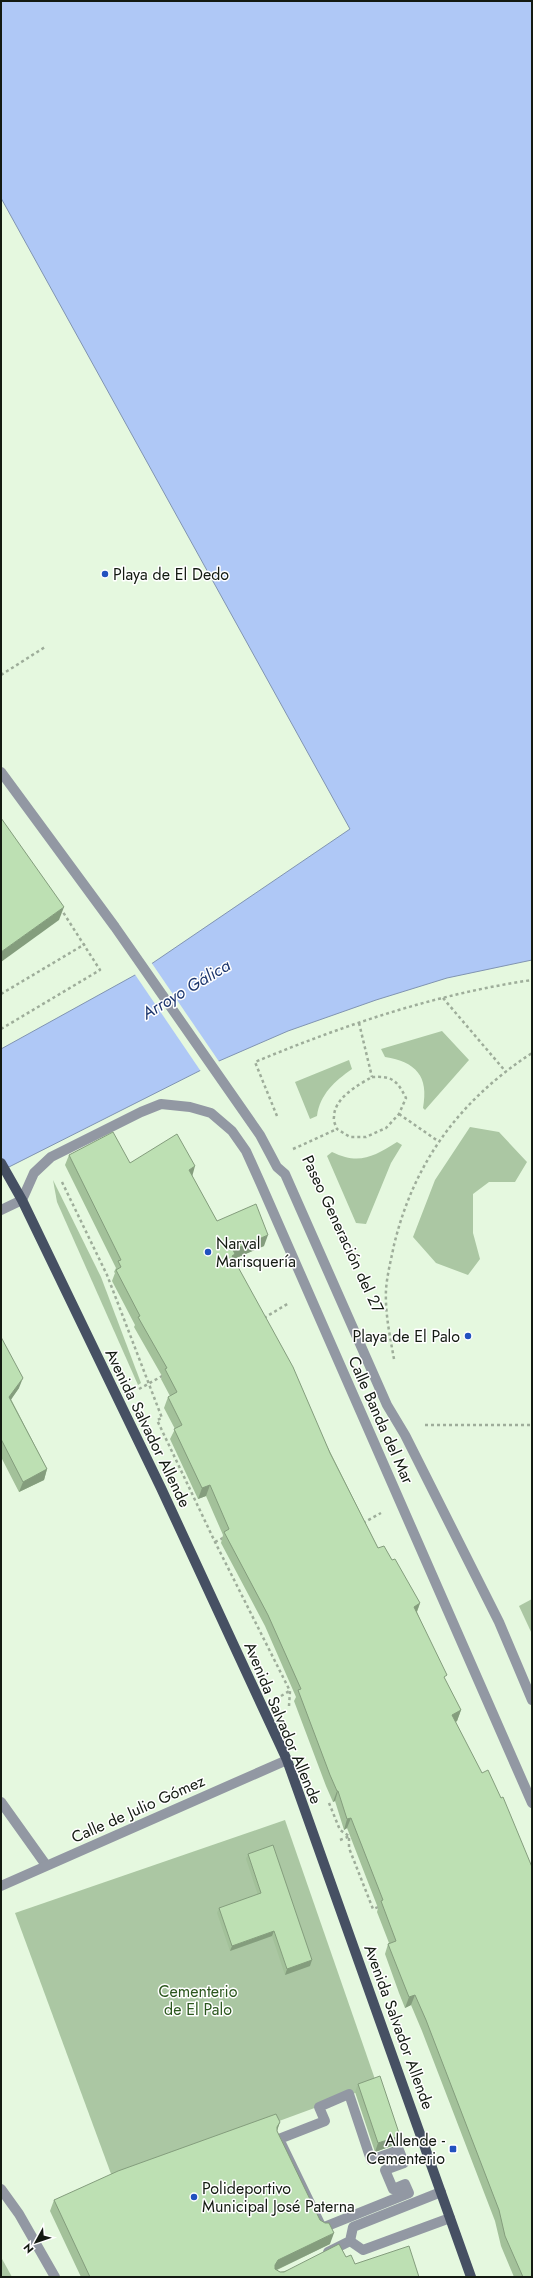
<svg xmlns="http://www.w3.org/2000/svg" width="533" height="2278" font-family="Jost,sans-serif">
<rect width="100%" height="100%" fill="#e5f8df"/>
<!-- green -->
<g fill="#abc7a3">
<path d="M442,1031L469,1060L425,1110L423,1108C429,1076 416,1062 385,1057L381,1049Z"/>
<path d="M349,1060L352,1069C335,1081 320,1094 317,1116L310,1119L295,1082Z"/>
<polygon points="470,1127 499,1132 527,1162 515,1182 489,1182 473,1194 473,1233 480,1259 468,1275 436,1263 413,1237 435,1180"/>
<path d="M397,1142L402,1145L391,1163L366,1224L356,1223L327,1156L332,1152C359,1165 373,1157 397,1142Z"/>
<polygon points="53,1180 101,1277 141,1383 138,1385 57,1202"/>
<polygon points="532,1599 532,1634 519,1606"/>
<polygon points="285,1820 377,2085 114,2182 15,1913"/>
<polygon points="1,2257 12,2277 1,2277"/>
</g>
<!-- water -->
<polygon fill="#afc8f6" stroke="#8094b1" points="1,1 532,1 532,960 447,978 376,1000 288,1031 219,1061 1,1171 1,1049 135,975 350,829 1,198"/>
<!-- pier -->
<polygon fill="#e5f8df" points="151,962 220,1063 202,1073 134,973"/>
<g fill="none" stroke-linecap="round" stroke-linejoin="round">
<!-- path -->
<g stroke="#9ead9a" stroke-width="2.5" stroke-dasharray="3 3" stroke-linecap="butt">
<polyline points="1,675 45,647"/>
<polyline points="1,994 85,944"/>
<polyline points="443,998 506,1072"/>
<polyline points="359,1023 372,1077"/>
<polyline points="1,1029 100,970 61,909"/>
<path d="M372,1077C392,1076 397,1080 406,1098L399,1114L386,1128L366,1137H350L337,1129C336,1126 333,1121 334,1117C334,1098 358,1085 372,1077Z"/>
<polyline points="399,1114 438,1141"/>
<path d="M277,1116L255,1062C344,1025 436,994 532,980"/>
<polyline points="293,1149 337,1129"/>
<polyline points="62,1182 107,1275 162,1418 157,1420 215,1542 290,1691 289,1706"/>
<polyline points="264,1318 289,1303"/>
<path d="M394,1359C390,1337 385,1313 386,1290C387,1275 391,1260 394,1245C414,1162 460,1100 532,1053"/>
<polyline points="139,1389 164,1375"/>
<polyline points="425,1425 532,1425"/>
<polyline points="363,1523 381,1513"/>
<polyline points="215,1542 225,1537"/>
<polyline points="281,1696 291,1690"/>
<polyline points="329,1803 340,1830 349,1836 349,1848 373,1909 381,1906"/>
<polyline points="340,1840 350,1836"/>
</g>
<!-- minor -->
<g stroke="#9298a3" stroke-width="10">
<polyline points="1,772 115,927 260,1135 277,1167 285,1174 387,1405 405,1435 499,1622 532,1700"/>
<polyline points="1,1210 22,1200 34,1173 51,1157 141,1112 161,1104 190,1107 211,1113 232,1131 246,1151 260,1182 532,1803"/>
<polyline points="1,1802 46,1865"/>
<polyline points="1,1886 287,1760"/>
<polygon points="349,2094 371,2160 399,2150 404,2163 385,2170 393,2189 405,2184 409,2193 322,2228 279,2139 325,2121 319,2107"/>
<polyline points="1,2189 19,2214 55,2277"/>
<polyline points="350,2241 363,2250 450,2218"/>
<polyline points="328,2252 350,2241 353,2227 441,2192"/>
</g>
<!-- major -->
<polyline stroke="#465063" stroke-width="10" points="1,1163 22,1200 161,1488 287,1760 471,2277"/>
</g>
<!-- wall -->
<g fill="#a3c19a">
<polygon points="69,1155 130,1163 192,1176 217,1221 264,1246 234,1259 378,1548 392,1560 420,1603 417,1612 445,1680 461,1710 457,1721 456,1722 532,2277 514,2277 501,2246 495,2221 422,2031 411,2005 405,2008 399,1993 385,1954 388,1944 389,1943 377,1912 378,1908 347,1828 344,1830 335,1801 333,1802 326,1786 294,1701 296,1697 265,1626 221,1543 223,1535 206,1496 198,1499 170,1439 175,1429 164,1408 168,1397 170,1396 161,1379 162,1376 134,1327 135,1325 112,1281 115,1273 114,1272 116,1268 65,1165"/>
<polygon points="1,1337 19,1388 11,1399 47,1469 44,1480 19,1492 1,1457"/>
<polygon points="248,1854 310,1966 285,1975 272,1936 230,1951 217,1913 219,1908 258,1895 246,1859"/>
<polygon points="358,2084 400,2136 397,2144 375,2152 355,2092"/>
<polygon points="280,2122 277,2131 330,2244 277,2270 280,2272 346,2257 355,2264 419,2277 81,2277 50,2211 54,2200"/>
</g>
<!-- shaded-wall -->
<g fill="#849d7d">
<polygon points="64,907 59,920 1,962 1,952"/>
<polygon points="195,1166 192,1177 189,1170"/>
<polygon points="268,1235 264,1246 229,1261 233,1250"/>
<polygon points="23,1378 19,1388 6,1407 9,1397"/>
<polygon points="47,1469 44,1480 19,1492 23,1482"/>
<polygon points="210,1485 206,1496 198,1499 202,1488"/>
<polygon points="420,1603 416,1614 414,1607"/>
<polygon points="461,1710 457,1721 448,1725 452,1715"/>
<polygon points="337,1791 338,1791 335,1801 333,1802"/>
<polygon points="351,1818 347,1828 344,1830 347,1819"/>
<polygon points="274,1931 272,1936 230,1951 232,1946"/>
<polygon points="312,1960 310,1966 285,1975 287,1969"/>
<polygon points="415,1995 411,2005 405,2008 409,1997"/>
<polygon points="280,2122 276,2133 277,2127"/>
<polygon points="400,2136 397,2144 375,2152 378,2143"/>
<polygon points="334,2233 330,2244 274,2271 275,2265 278,2260"/>
</g>
<!-- building -->
<g fill="#bde0b3" stroke="#849d7d">
<polygon points="1,818 64,907 1,952"/>
<polygon points="113,1132 130,1163 177,1134 195,1166 189,1170 217,1221 256,1204 268,1235 233,1250 235,1254 232,1256 293,1367 330,1453 378,1548 384,1546 392,1560 395,1559 420,1603 414,1607 447,1675 444,1677 461,1710 452,1715 482,1773 488,1770 501,1798 503,1797 532,1867 532,2277 523,2277 505,2236 499,2210 426,2020 415,1995 409,1997 403,1982 388,1944 396,1941 381,1901 383,1900 351,1818 347,1819 338,1791 337,1791 330,1775 298,1690 301,1689 268,1615 224,1532 229,1529 210,1485 202,1488 174,1429 182,1425 168,1397 177,1392 165,1369 167,1368 138,1317 140,1316 116,1270 121,1267 118,1261 121,1260 69,1155"/>
<polygon points="1,1337 23,1378 9,1397 47,1469 23,1482 1,1439"/>
<polygon points="273,1845 312,1960 287,1969 274,1931 232,1946 219,1908 261,1893 248,1854"/>
<polygon points="380,2076 400,2136 378,2143 358,2084"/>
<polygon points="276,2114 280,2122 277,2127 277,2131 320,2220 325,2223 329,2223 334,2233 278,2260 275,2265 275,2269 280,2272 284,2272 339,2244 346,2257 351,2255 355,2264 409,2246 419,2277 90,2277 54,2200 118,2171"/>
</g>
<!-- markers -->
<g fill="#2151bf" stroke="#fff" stroke-width="1.5">
<circle cx="105" cy="574" r="4"/>
<circle cx="208" cy="1252" r="4"/>
<circle cx="468" cy="1336" r="4"/>
<rect x="449" y="2145" width="8" height="8" rx="2"/>
<circle cx="194" cy="2197" r="4"/>
</g>
<g text-anchor="middle" dominant-baseline="central" stroke-width="3" stroke-linejoin="round" paint-order="stroke">
<!-- poi labels -->
<g font-size="16" fill="#131a11" stroke="#fff" text-anchor="start">
<text x="113" y="574">Playa de El Dedo</text>
<text x="216" y="1243">Narval<tspan x="216" dy="18">Marisquería</tspan></text>
<text x="460" y="1336" text-anchor="end">Playa de El Palo</text>
<text x="445" y="2140" text-anchor="end">Allende -<tspan x="445" dy="18">Cementerio</tspan></text>
<text x="202" y="2188">Polideportivo<tspan x="202" dy="18">Municipal José Paterna</tspan></text>
</g>
<!-- street labels -->
<g font-size="16" fill="#131a11" stroke="#fff">
<text transform="translate(343 1234) rotate(65)">Paseo Generación del 27</text>
<text transform="translate(381 1420) rotate(66)">Calle Banda del Mar</text>
<text transform="translate(148 1428) rotate(64)">Avenida Salvador Allende</text>
<text transform="translate(283 1723) rotate(67)">Avenida Salvador Allende</text>
<text transform="translate(138 1809) rotate(-24)">Calle de Julio Gómez</text>
<text transform="translate(399 2027) rotate(70)">Avenida Salvador Allende</text>
</g>
<!-- park labels -->
<g font-size="16" fill="#2a561c" stroke="#fff">
<text x="198" y="1991">Cementerio<tspan x="198" dy="18">de El Palo</tspan></text>
</g>
<!-- water labels -->
<g font-size="17" font-style="italic" fill="#1d376e" stroke="#fff">
<text transform="translate(186 989) rotate(-31)">Arroyo Gálica</text>
</g>
</g>
<!-- border -->
<rect width="533" height="2278" fill="none" stroke="#131a11" stroke-width="4"/>
<!-- north arrow -->
<g transform="translate(36 2242) rotate(230)" stroke="#ffffff" stroke-width="3" paint-order="stroke">
<path d="M0-3L7 15L0 10L-7 15Z" fill="#131a11"/>
<text y="-6" font-size="11" font-weight="bold" text-anchor="middle" fill="#131a11">N</text>
</g>
</svg>
